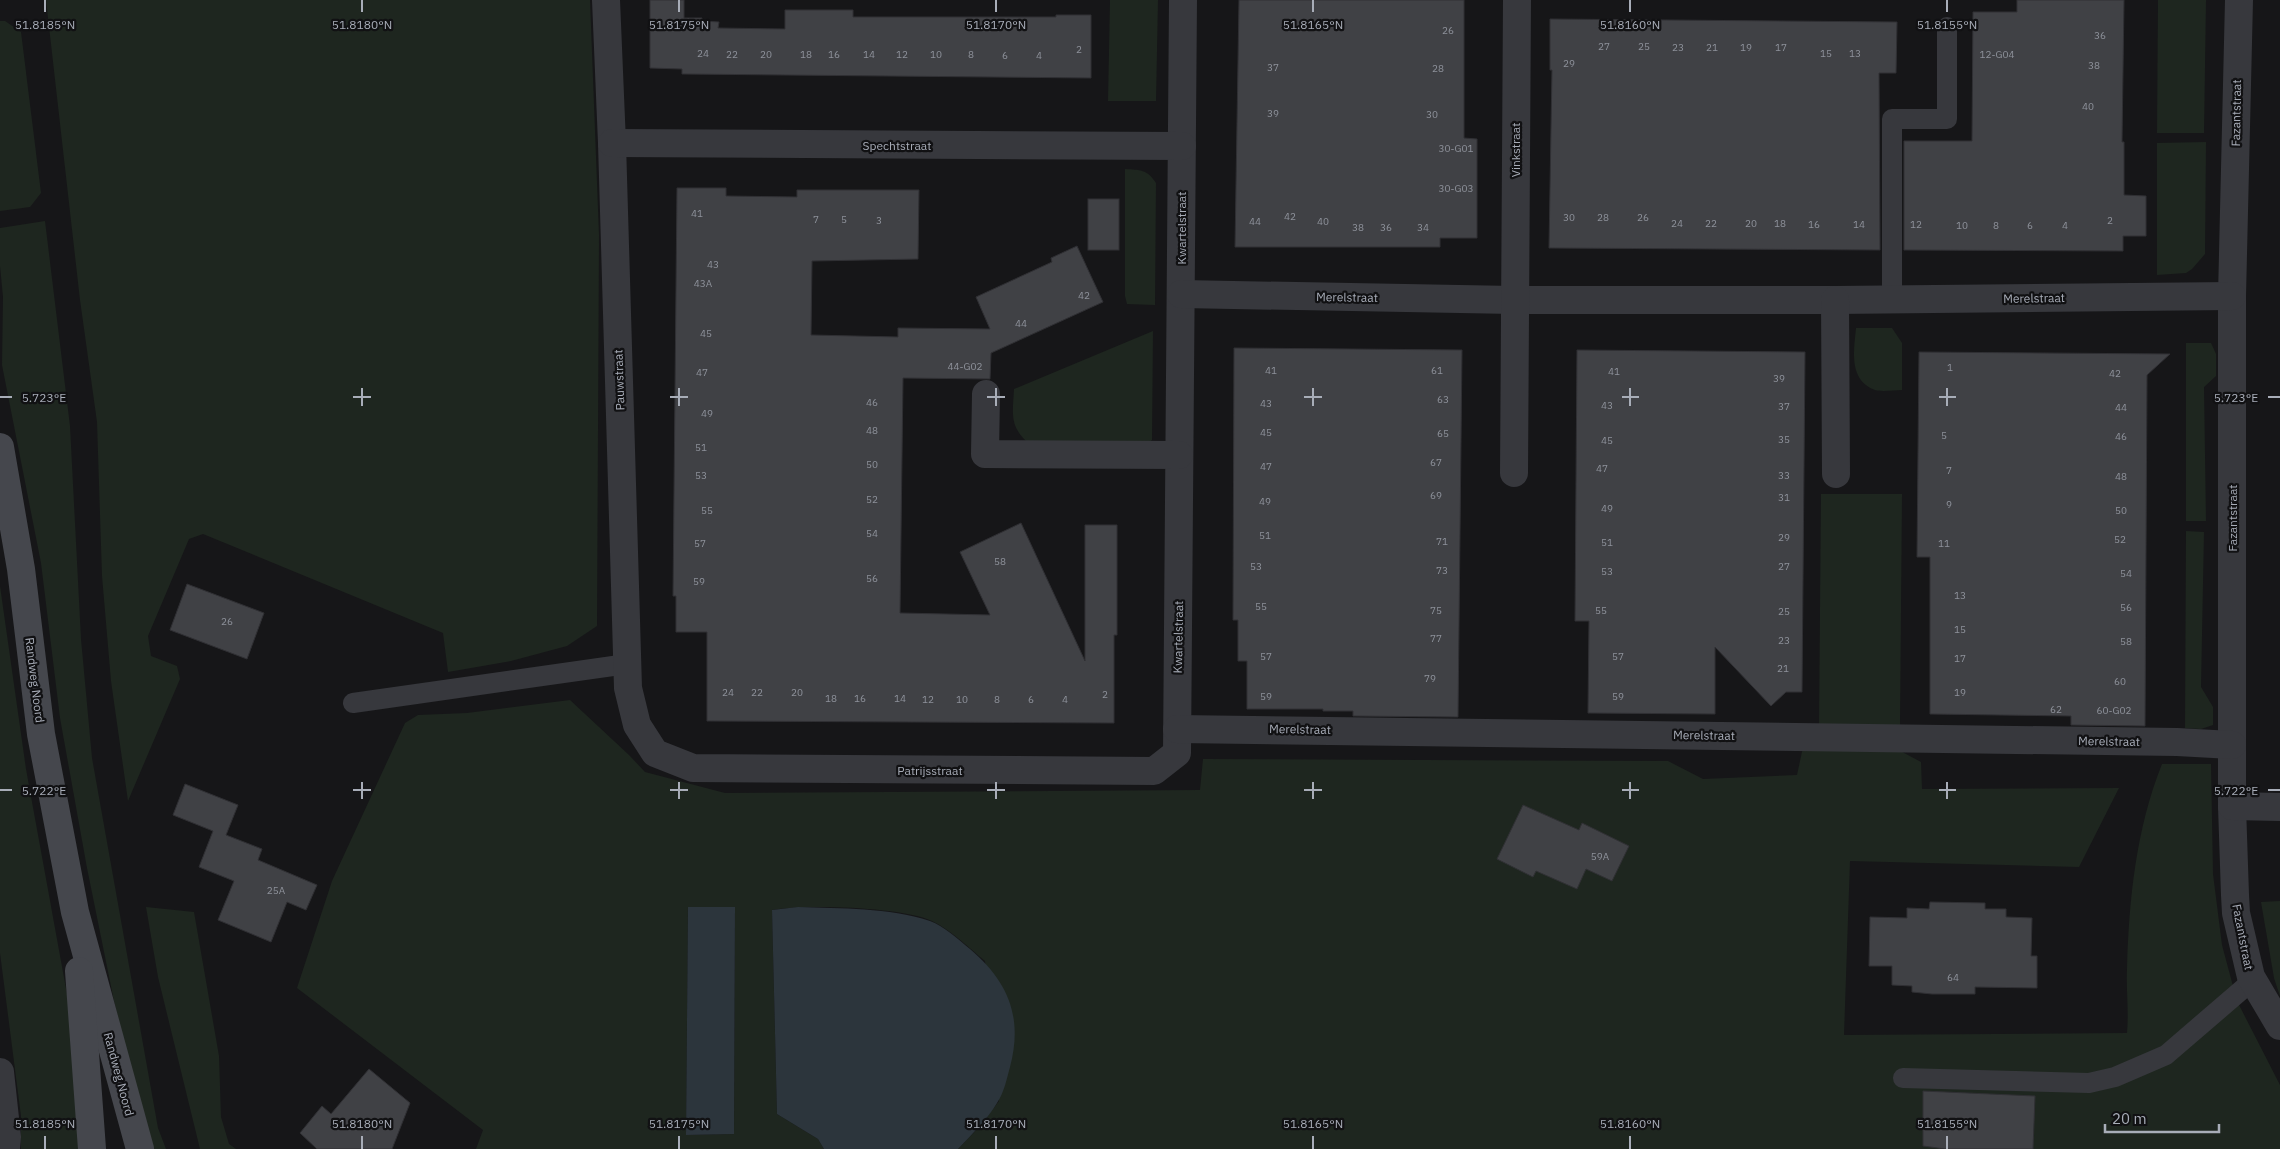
<svg xmlns="http://www.w3.org/2000/svg" width="2280" height="1149" font-family="'IBM Plex Sans',sans-serif">
<rect width="100%" height="100%" fill="#161618"/>
<!-- green -->
<g fill="#1e261f" fill-rule="evenodd">
<polygon points="46,0 590,0 599,235 597,626 567,646 511,661 448,672 443,633 203,534 189,539 148,636 151,656 177,666 180,679 128,801 111,681 102,576 97,422 80,300"/>
<polygon points="1110,0 1158,0 1156,101 1108,101"/>
<polygon points="2158,0 2206,0 2204,133 2157,133"/>
<polygon points="0,21 5,21 21,32 41,193 30,207 0,211"/>
<polygon points="2206,142 2205,254 2192,269 2186,273 2157,275 2157,143"/>
<path d="M1125,169C1140,170 1147,169 1156,183L1155,305L1127,304L1125,296Z"/>
<polygon points="45,221 70,426 81,639 92,758 158,1128 166,1149 150,1149 114,1001 87,868 60,718 41,563 2,365 3,297 0,266 0,228"/>
<path d="M1856,328H1892L1902,343V390C1894,390 1882,392 1875,390C1848,380 1854,350 1856,328Z"/>
<path d="M1153,331L1152,440L1147,444L1026,441C1009,425 1013,411 1014,389Z"/>
<polygon points="2186,343 2211,343 2216,354 2216,376 2204,387 2206,521 2186,521"/>
<polygon points="1821,494 1902,494 1900,727 1819,727"/>
<polygon points="2186,531 2204,532 2201,687 2213,707 2213,725 2201,729 2185,728"/>
<polygon points="0,586 26,769 73,1027 81,1149 21,1149 21,1116 0,953"/>
<path d="M570,700L629,755L645,772L725,793L1200,790L1203,759L1668,761L1703,779L1797,775L1803,747H1893L1921,762L1922,789L2119,788L2079,867L1850,861L1844,1035L2127,1033C2129,1012 2126,990 2127,969C2129,899 2136,829 2162,764H2211L2213,874L2222,945L2237,1001L2280,1085V1149H958L980,1126L999,1101L985,961C969,948 951,930 932,921C901,907 806,904 772,910L777,1114L818,1139L824,1149H476L483,1130L297,988L332,881L405,723L418,715L467,713ZM688,907H735L734,1134L686,1135Z"/>
<polygon points="2280,901 2280,996 2274,978 2261,902"/>
<polygon points="146,907 194,912 219,1056 221,1117 229,1144 236,1149 200,1149 158,977"/>
</g>
<!-- water -->
<g fill="#2c353c">
<polygon points="688,907 735,907 734,1134 686,1135"/>
<path d="M798,907C842,909 888,907 930,921C944,926 959,940 970,949C1009,982 1023,1018 1010,1067C1007,1078 1004,1093 997,1103C987,1120 972,1134 958,1149H824L818,1139L777,1114L772,910Z"/>
</g>
<!-- building -->
<g fill="#404145" stroke="#303034">
<polygon points="650,0 684,0 684,18 702,18 702,21 719,22 718,28 785,29 785,10 853,10 853,17 1056,17 1056,15 1091,15 1091,78 682,74 682,69 650,68"/>
<polygon points="1239,0 1464,0 1464,138 1477,139 1477,238 1440,238 1440,247 1235,247"/>
<polygon points="2017,0 2124,0 2122,142 2124,142 2124,195 2146,196 2146,236 2123,236 2123,251 1904,250 1904,141 1972,141 1973,12 2017,12"/>
<polygon points="1550,19 1897,22 1896,73 1879,73 1880,250 1549,248 1552,70 1550,70"/>
<polygon points="677,188 726,188 726,196 797,197 797,190 919,190 918,259 812,261 811,335 898,337 898,328 990,329 976,297 1052,262 1051,258 1077,246 1103,302 991,353 990,379 903,378 900,613 990,615 960,552 1021,523 1085,661 1085,525 1117,525 1117,635 1114,635 1114,723 707,721 707,632 676,632 676,596 673,596"/>
<rect x="1088" y="199" width="31" height="51"/>
<polygon points="1234,348 1462,350 1458,717 1353,716 1353,711 1323,711 1323,709 1247,709 1247,661 1238,661 1238,620 1233,620"/>
<polygon points="1577,350 1805,352 1802,692 1786,692 1771,706 1715,647 1715,714 1588,713 1589,621 1575,621"/>
<polygon points="1919,352 2170,354 2147,375 2145,726 2071,725 2071,716 1930,714 1930,557 1917,557"/>
<polygon points="187,584 264,613 247,659 170,630"/>
<polygon points="185,784 238,805 226,835 262,849 258,860 317,885 306,910 287,902 271,942 218,920 234,881 199,867 213,831 173,815"/>
<polygon points="1523,805 1579,830 1582,823 1629,846 1612,881 1586,869 1577,889 1536,871 1533,877 1497,859"/>
<polygon points="1930,902 1985,903 1985,909 2006,909 2006,917 2032,918 2031,956 2037,956 2037,988 1975,987 1975,994 1932,994 1912,992 1912,986 1892,985 1892,966 1869,966 1870,917 1907,918 1907,908 1929,909"/>
<polygon points="369,1069 410,1103 392,1149 317,1149 300,1133 322,1106 331,1114"/>
<polygon points="1923,1091 2035,1096 2033,1149 1945,1149 1923,1146"/>
</g>
<g fill="none" stroke-linecap="round" stroke-linejoin="round">
<!-- lane -->
<g stroke="#37383d" stroke-width="20">
<polyline points="1892,299 1892,119 1947,119 1947,27"/>
<polyline points="353,703 627,664"/>
<polyline points="1903,1078 2089,1083 2115,1077 2166,1055 2252,981"/>
</g>
<!-- street -->
<g stroke="#37383d" stroke-width="28">
<polyline points="606,0 612,143 628,688 637,725 655,753 693,768 1154,771 1177,753 1183,0"/>
<polyline points="2239,0 2232,296 2232,806 2235,895 2236,913 2251,977 2280,1026"/>
<polyline points="612,143 1182,146"/>
<polyline points="1181,294 1514,300 1835,300 2232,296"/>
<polyline points="1835,300 1836,474"/>
<polyline points="986,394 985,454 1179,455"/>
<polyline points="1514,473 1517,0"/>
<polyline points="1177,729 2177,742 2232,745"/>
<polyline points="2232,806 2280,807"/>
<polyline points="0,1072 7,1137 6,1149"/>
</g>
<!-- secondary -->
<g stroke="#45474d" stroke-width="28">
<polyline points="0,447 21,569 41,734 75,912 140,1149"/>
<polyline points="79,971 92,1149"/>
</g>
</g>
<!-- ticks -->
<path fill="none" stroke="#a8adb8" stroke-width="2" d="M45,0V12M362,0V12M679,0V12M996,0V12M1313,0V12M1630,0V12M1947,0V12M362,388V406M679,388V406M996,388V406M1313,388V406M1630,388V406M1947,388V406M0,397H12M353,397H371M670,397H688M987,397H1005M1304,397H1322M1622,397H1639M1939,397H1956M2268,397H2280M362,782V799M679,782V799M996,782V799M1313,782V799M1630,782V799M1947,782V799M0,790H12M353,790H371M670,790H688M987,790H1005M1304,790H1322M1622,790H1639M1939,790H1956M2268,790H2280M45,1136V1149M362,1136V1149M679,1136V1149M996,1136V1149M1313,1136V1149M1630,1136V1149M1947,1136V1149"/>
<g text-anchor="middle" dominant-baseline="central" stroke-width="4.5" stroke-linejoin="round" paint-order="stroke">
<!-- number labels -->
<g font-size="10" fill="#8e929b">
<text x="1448" y="30">26</text>
<text x="2100" y="35">36</text>
<text x="1604" y="46">27</text>
<text x="1644" y="46">25</text>
<text x="1678" y="47">23</text>
<text x="1712" y="47">21</text>
<text x="1746" y="47">19</text>
<text x="1781" y="47">17</text>
<text x="1079" y="49">2</text>
<text x="703" y="53">24</text>
<text x="1826" y="53">15</text>
<text x="1855" y="53">13</text>
<text x="732" y="54">22</text>
<text x="766" y="54">20</text>
<text x="806" y="54">18</text>
<text x="834" y="54">16</text>
<text x="869" y="54">14</text>
<text x="902" y="54">12</text>
<text x="936" y="54">10</text>
<text x="971" y="54">8</text>
<text x="1997" y="54">12-G04</text>
<text x="1005" y="55">6</text>
<text x="1039" y="55">4</text>
<text x="1569" y="63">29</text>
<text x="2094" y="65">38</text>
<text x="1273" y="67">37</text>
<text x="1438" y="68">28</text>
<text x="2088" y="106">40</text>
<text x="1273" y="113">39</text>
<text x="1432" y="114">30</text>
<text x="1456" y="148">30-G01</text>
<text x="1456" y="188">30-G03</text>
<text x="697" y="213">41</text>
<text x="1290" y="216">42</text>
<text x="1569" y="217">30</text>
<text x="1603" y="217">28</text>
<text x="1643" y="217">26</text>
<text x="816" y="219">7</text>
<text x="844" y="219">5</text>
<text x="879" y="220">3</text>
<text x="2110" y="220">2</text>
<text x="1255" y="221">44</text>
<text x="1323" y="221">40</text>
<text x="1677" y="223">24</text>
<text x="1711" y="223">22</text>
<text x="1751" y="223">20</text>
<text x="1780" y="223">18</text>
<text x="1814" y="224">16</text>
<text x="1859" y="224">14</text>
<text x="1916" y="224">12</text>
<text x="1962" y="225">10</text>
<text x="1996" y="225">8</text>
<text x="2030" y="225">6</text>
<text x="2065" y="225">4</text>
<text x="1358" y="227">38</text>
<text x="1386" y="227">36</text>
<text x="1423" y="227">34</text>
<text x="713" y="264">43</text>
<text x="703" y="283">43A</text>
<text x="1084" y="295">42</text>
<text x="1021" y="323">44</text>
<text x="706" y="333">45</text>
<text x="965" y="366">44-G02</text>
<text x="1950" y="367">1</text>
<text x="1271" y="370">41</text>
<text x="1437" y="370">61</text>
<text x="1614" y="371">41</text>
<text x="702" y="372">47</text>
<text x="2115" y="373">42</text>
<text x="1779" y="378">39</text>
<text x="1443" y="399">63</text>
<text x="872" y="402">46</text>
<text x="1266" y="403">43</text>
<text x="1607" y="405">43</text>
<text x="1784" y="406">37</text>
<text x="2121" y="407">44</text>
<text x="707" y="413">49</text>
<text x="872" y="430">48</text>
<text x="1266" y="432">45</text>
<text x="1443" y="433">65</text>
<text x="1944" y="435">5</text>
<text x="2121" y="436">46</text>
<text x="1784" y="439">35</text>
<text x="1607" y="440">45</text>
<text x="701" y="447">51</text>
<text x="1436" y="462">67</text>
<text x="872" y="464">50</text>
<text x="1266" y="466">47</text>
<text x="1602" y="468">47</text>
<text x="1949" y="470">7</text>
<text x="701" y="475">53</text>
<text x="1784" y="475">33</text>
<text x="2121" y="476">48</text>
<text x="1436" y="495">69</text>
<text x="1784" y="497">31</text>
<text x="872" y="499">52</text>
<text x="1265" y="501">49</text>
<text x="1949" y="504">9</text>
<text x="1607" y="508">49</text>
<text x="707" y="510">55</text>
<text x="2121" y="510">50</text>
<text x="872" y="533">54</text>
<text x="1265" y="535">51</text>
<text x="1784" y="537">29</text>
<text x="2120" y="539">52</text>
<text x="1442" y="541">71</text>
<text x="1607" y="542">51</text>
<text x="700" y="543">57</text>
<text x="1944" y="543">11</text>
<text x="1000" y="561">58</text>
<text x="1256" y="566">53</text>
<text x="1784" y="566">27</text>
<text x="1442" y="570">73</text>
<text x="1607" y="571">53</text>
<text x="2126" y="573">54</text>
<text x="872" y="578">56</text>
<text x="699" y="581">59</text>
<text x="1960" y="595">13</text>
<text x="1261" y="606">55</text>
<text x="2126" y="607">56</text>
<text x="1436" y="610">75</text>
<text x="1601" y="610">55</text>
<text x="1784" y="611">25</text>
<text x="227" y="621">26</text>
<text x="1960" y="629">15</text>
<text x="1436" y="638">77</text>
<text x="1784" y="640">23</text>
<text x="2126" y="641">58</text>
<text x="1266" y="656">57</text>
<text x="1618" y="656">57</text>
<text x="1960" y="658">17</text>
<text x="1783" y="668">21</text>
<text x="1430" y="678">79</text>
<text x="2120" y="681">60</text>
<text x="728" y="692">24</text>
<text x="757" y="692">22</text>
<text x="797" y="692">20</text>
<text x="1960" y="692">19</text>
<text x="1105" y="694">2</text>
<text x="1266" y="696">59</text>
<text x="1618" y="696">59</text>
<text x="831" y="698">18</text>
<text x="860" y="698">16</text>
<text x="900" y="698">14</text>
<text x="928" y="699">12</text>
<text x="962" y="699">10</text>
<text x="997" y="699">8</text>
<text x="1031" y="699">6</text>
<text x="1065" y="699">4</text>
<text x="2056" y="709">62</text>
<text x="2114" y="710">60-G02</text>
<text x="1600" y="856">59A</text>
<text x="276" y="890">25A</text>
<text x="1953" y="977">64</text>
</g>
<!-- street labels -->
<g font-size="12" fill="#a8adb8" stroke="#111113">
<text transform="translate(2236 113) rotate(-89)">Fazantstraat</text>
<text x="897" y="145">Spechtstraat</text>
<text transform="translate(1515 150) rotate(-90)">Vinkstraat</text>
<text transform="translate(1181 228) rotate(-90)">Kwartelstraat</text>
<text transform="translate(1347 297) rotate(1)">Merelstraat</text>
<text transform="translate(2034 298) rotate(-1)">Merelstraat</text>
<text transform="translate(619 380) rotate(-92)">Pauwstraat</text>
<text transform="translate(2232 518) rotate(-90)">Fazantstraat</text>
<text transform="translate(1178 637) rotate(-89)">Kwartelstraat</text>
<text transform="translate(35 680) rotate(83)">Randweg Noord</text>
<text transform="translate(1300 729) rotate(1)">Merelstraat</text>
<text transform="translate(1704 735) rotate(1)">Merelstraat</text>
<text transform="translate(2109 741) rotate(1)">Merelstraat</text>
<text x="930" y="770">Patrijsstraat</text>
<text transform="translate(2243 937) rotate(79)">Fazantstraat</text>
<text transform="translate(119 1074) rotate(75)">Randweg Noord</text>
</g>
</g>
<g font-size="12" text-anchor="middle" fill="#a8adb8" stroke="#111113" stroke-width="4.5" stroke-linejoin="round" paint-order="stroke">
<text x="45" y="29">51.8185°N</text>
<text x="362" y="29">51.8180°N</text>
<text x="679" y="29">51.8175°N</text>
<text x="996" y="29">51.8170°N</text>
<text x="1313" y="29">51.8165°N</text>
<text x="1630" y="29">51.8160°N</text>
<text x="1947" y="29">51.8155°N</text>
<text x="2236" y="402">5.723°E</text>
<text x="44" y="402">5.723°E</text>
<text x="2236" y="795">5.722°E</text>
<text x="44" y="795">5.722°E</text>
<text x="45" y="1128">51.8185°N</text>
<text x="362" y="1128">51.8180°N</text>
<text x="679" y="1128">51.8175°N</text>
<text x="996" y="1128">51.8170°N</text>
<text x="1313" y="1128">51.8165°N</text>
<text x="1630" y="1128">51.8160°N</text>
<text x="1947" y="1128">51.8155°N</text>
</g>
<!-- scale -->
<path d="M2105 1124v8h114v-8" fill="none" stroke="#a8adb8" stroke-width="2.5"/>
<text x="2112" y="1124" font-size="15" fill="#a8adb8" stroke="#111113" stroke-width="4" paint-order="stroke">20 m</text>
</svg>
